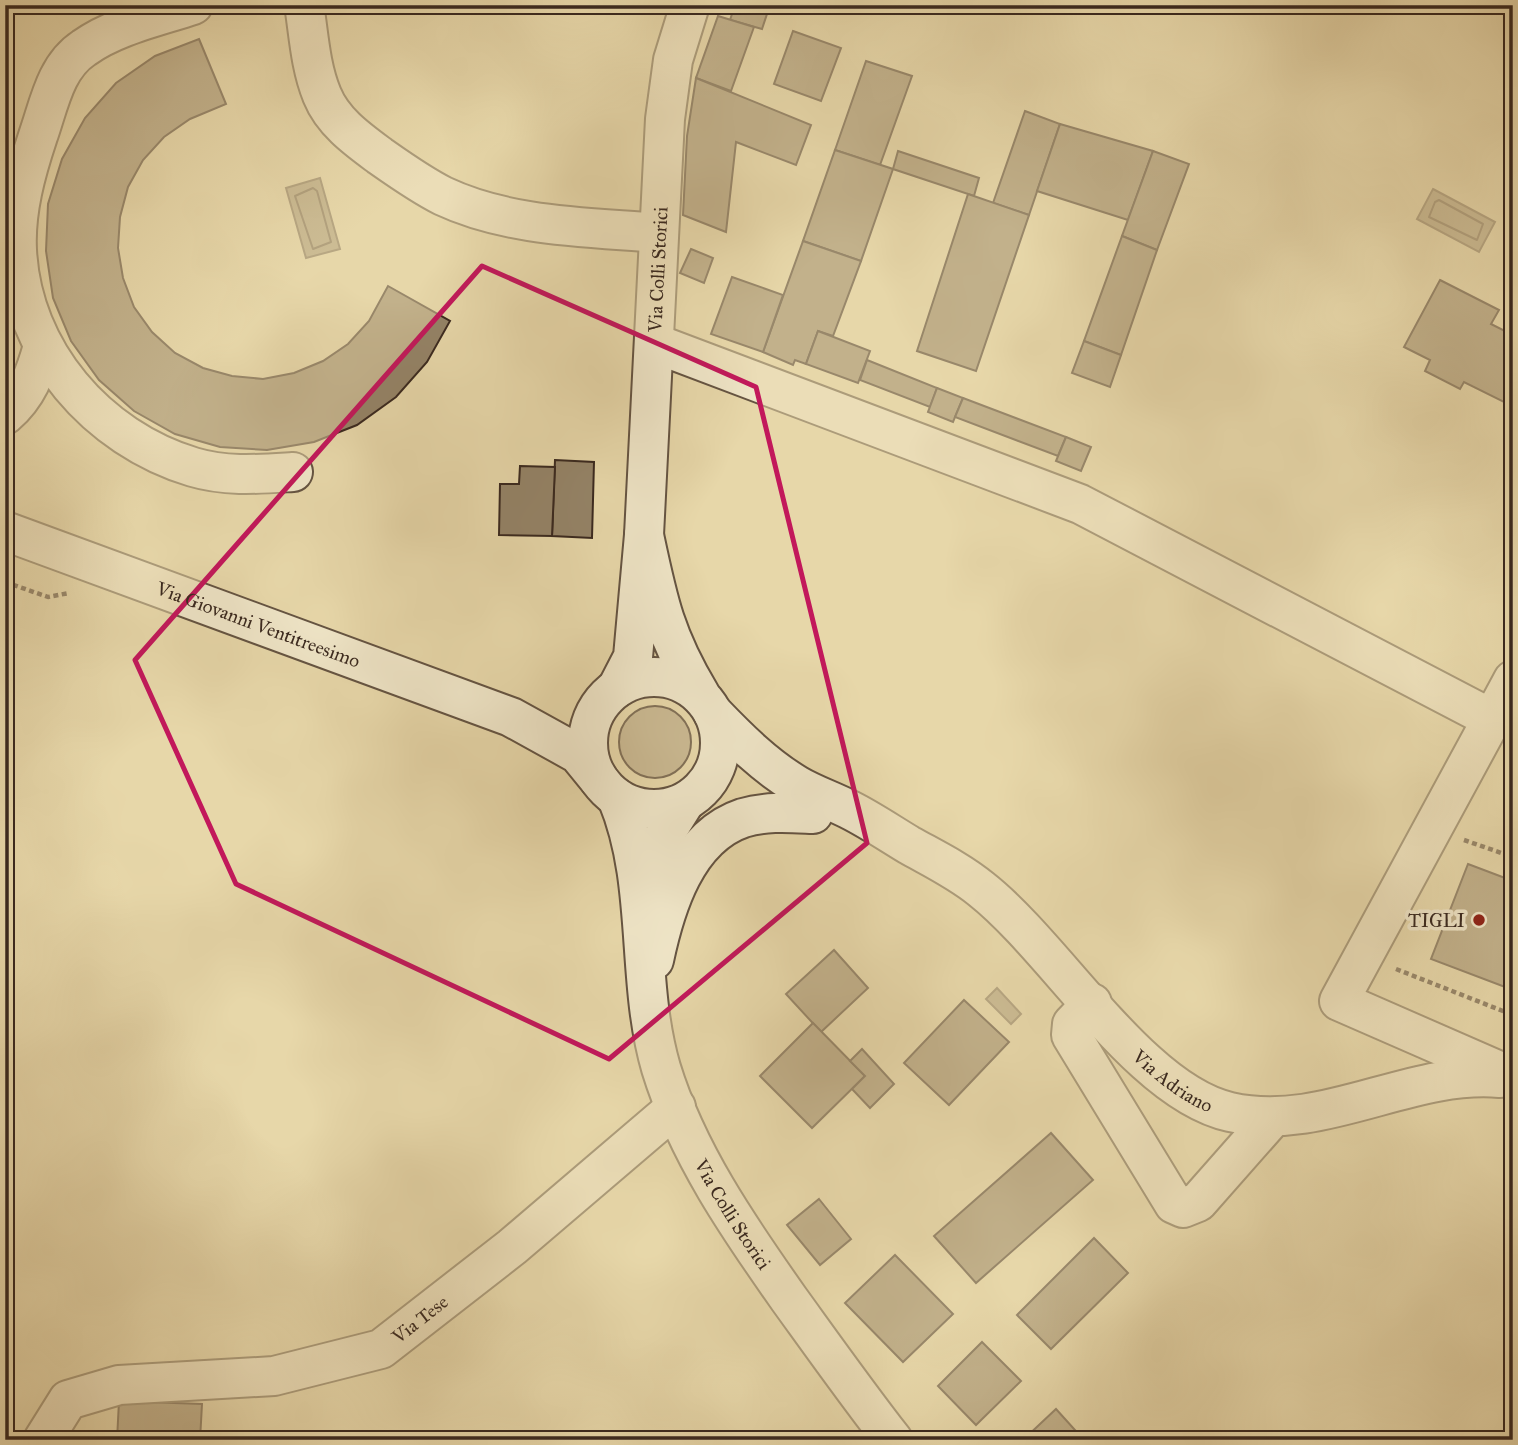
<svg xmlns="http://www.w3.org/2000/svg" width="1518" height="1445" font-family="'IM FELL Great Primer',serif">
<rect width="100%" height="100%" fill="#e7d7a9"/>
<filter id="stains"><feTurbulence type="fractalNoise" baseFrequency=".00286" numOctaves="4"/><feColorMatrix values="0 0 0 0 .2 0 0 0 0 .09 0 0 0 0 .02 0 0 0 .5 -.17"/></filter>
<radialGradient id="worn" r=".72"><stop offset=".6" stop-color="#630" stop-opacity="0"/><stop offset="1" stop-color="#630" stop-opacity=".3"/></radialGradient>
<!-- green -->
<circle fill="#cab992" stroke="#827158" stroke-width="2" cx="655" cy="742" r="36"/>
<!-- water -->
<g fill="#ac9c7a" stroke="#7e6e56" stroke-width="2">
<polygon points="320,178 340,249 306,258 286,188"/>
<polygon points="1433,189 1495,222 1479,252 1417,219"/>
<polygon points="997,988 1021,1014 1011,1024 986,999"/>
</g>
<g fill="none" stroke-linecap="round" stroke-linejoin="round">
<!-- shore -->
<g stroke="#73624c" stroke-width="2">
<polygon points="313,188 317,191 331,242 313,249 295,196"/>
<polygon points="1439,200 1483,224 1477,240 1429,217 1435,202"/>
</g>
</g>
<!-- building -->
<g fill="#948367" stroke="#3a291f" stroke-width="2">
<polygon points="735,5 770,5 762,29 730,20"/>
<polygon points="718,16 754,27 731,91 696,78"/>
<polygon points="793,31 841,48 821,101 774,84"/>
<polygon points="199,39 226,104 190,119 164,137 143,160 128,187 120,217 118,248 123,278 134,307 152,332 175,353 203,368 232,376 263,379 294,373 323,361 348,344 369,321 388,286 450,321 427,362 396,397 357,425 314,442 267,450 220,447 175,434 134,411 99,380 71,341 53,298 46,251 48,204 62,159 85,118 116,83 155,56"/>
<polygon points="866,61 912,76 880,165 835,150"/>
<polygon points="696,78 811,125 796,165 736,142 726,232 683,215 687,136"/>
<polygon points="1025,111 1060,124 1029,215 993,203"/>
<polygon points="1060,124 1153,151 1128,220 1037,191"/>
<polygon points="835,150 893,169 861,261 803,241"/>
<polygon points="898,151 979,178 974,196 893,169"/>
<polygon points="1153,151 1189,164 1157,250 1122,236"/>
<polygon points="968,194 1029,215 976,371 917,351"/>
<polygon points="1122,236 1157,250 1121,355 1084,341"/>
<polygon points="803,241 861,261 833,336 818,331 806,364 795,360 793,365 763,352"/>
<polygon points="691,249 713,258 704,283 680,273"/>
<polygon points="732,277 783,295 763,352 711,334"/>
<polygon points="1440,280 1499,310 1491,324 1513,335 1512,406 1464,382 1460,389 1425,371 1430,360 1404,347"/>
<polygon points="818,331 870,351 858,383 806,364"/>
<polygon points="1084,341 1121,355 1110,387 1072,373"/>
<polygon points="867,360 937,388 930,407 860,380"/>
<polygon points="937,388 963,398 953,422 928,412"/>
<polygon points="963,398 1066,437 1058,456 955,417"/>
<polygon points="1066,437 1091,447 1081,471 1056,461"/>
<polygon points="555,460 594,462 592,538 552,536"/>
<polygon points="520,466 555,467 552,536 499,535 500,484 519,484"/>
<polygon points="1468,864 1513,881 1513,990 1431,959"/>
<polygon points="834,950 868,988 821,1032 786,994"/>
<polygon points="964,1000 1009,1042 949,1105 904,1063"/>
<polygon points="813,1023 865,1076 812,1128 760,1076"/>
<polygon points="862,1049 894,1084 870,1108 852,1089 865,1076 850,1061"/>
<polygon points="1051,1133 1093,1180 976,1283 934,1236"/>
<polygon points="819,1199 851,1239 820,1265 787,1225"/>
<polygon points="1094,1238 1128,1273 1051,1349 1017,1315"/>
<polygon points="895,1255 953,1314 903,1362 845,1303"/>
<polygon points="982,1342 1021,1381 976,1425 938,1386"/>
<polygon points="119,1401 202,1404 200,1440 117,1440"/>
<polygon points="1056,1409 1084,1440 1023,1440"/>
</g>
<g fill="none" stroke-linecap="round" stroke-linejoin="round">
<!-- minor casing -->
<g stroke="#655442" stroke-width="42">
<g id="minor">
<path d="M193,5C157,17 115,26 84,48C55,67 49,105 38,136C26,172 15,211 17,250C22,352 97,438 193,467C226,477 260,474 293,472"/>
<path d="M305,11C309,39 311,68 322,95C333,122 357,139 380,156C400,170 421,185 443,196C509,227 587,227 658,233"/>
<polyline points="654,343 1080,504 1492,719 1339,1001 1513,1077"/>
<path d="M5,415C28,395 35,374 43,346"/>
<path id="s1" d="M5,531L511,717L578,754L600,781"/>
<path id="s2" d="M644,535L665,119L673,60L690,5"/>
<circle cx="654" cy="743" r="66"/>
<path d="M617,688L633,657L644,535C658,601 665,636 700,694"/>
<path id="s3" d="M713,713C738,739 765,766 797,785C814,795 833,801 850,810C870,820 889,833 909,845C934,859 959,871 981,889C1056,948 1140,1092 1230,1112C1323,1133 1408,1070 1500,1078"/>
<polyline points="1492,719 1513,680"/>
<path id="s4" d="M617,798C653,884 635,979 661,1068C687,1153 739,1228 789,1299C823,1346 857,1394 893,1440"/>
<polyline points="651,901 665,834 685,802"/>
<path d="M654,960C665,908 686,837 743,818C766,811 790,813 813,814"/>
<polyline points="1092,1003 1072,1024 1071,1035 1174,1204 1183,1208 1198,1202 1273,1117"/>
<path id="s5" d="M43,1440L68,1400L119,1385L274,1376L381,1349L512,1247L676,1107"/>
</g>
</g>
<!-- path -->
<g stroke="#3a291f" stroke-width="4.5" stroke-dasharray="5 3.5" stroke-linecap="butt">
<polyline points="5,582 48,597 69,593"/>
<polyline points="1464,840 1513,857"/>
<polyline points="1396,969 1513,1015"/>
</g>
<!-- minor -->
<use href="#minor" stroke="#efe5c7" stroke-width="38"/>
</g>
<!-- marked area -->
<path d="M0 0H1518V1445H0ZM482,266L756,387L867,843L609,1059L236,884L135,660Z" fill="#e7d7a9" fill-opacity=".55" fill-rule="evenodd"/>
<path fill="none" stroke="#c2185b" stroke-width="5" stroke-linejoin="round" d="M482,266L756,387L867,843L609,1059L236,884L135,660Z"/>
<!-- markers -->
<circle fill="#8f2418" stroke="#efe5c7" stroke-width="2.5" cx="1479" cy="920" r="7"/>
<g text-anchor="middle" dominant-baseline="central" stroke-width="7" stroke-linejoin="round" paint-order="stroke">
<!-- street labels -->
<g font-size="19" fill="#3a291f" stroke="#efe5c7">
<text stroke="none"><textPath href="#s2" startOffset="266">Via Colli Storici</textPath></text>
<text stroke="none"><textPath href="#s1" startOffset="270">Via Giovanni Ventitreesimo</textPath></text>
<text stroke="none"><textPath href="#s3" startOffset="595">Via Adriano</textPath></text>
<text stroke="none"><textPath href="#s4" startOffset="438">Via Colli Storici</textPath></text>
<text stroke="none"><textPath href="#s5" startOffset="415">Via Tese</textPath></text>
</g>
<!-- poi labels -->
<g font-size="19" fill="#3a291f" stroke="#efe5c7" text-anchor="end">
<text x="1465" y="920">TIGLI</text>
</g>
</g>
<!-- margin -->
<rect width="1518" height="1445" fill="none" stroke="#e7d7a9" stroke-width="28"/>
<rect x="7" y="7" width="1504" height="1431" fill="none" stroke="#3a291f" stroke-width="3.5"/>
<rect x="14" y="14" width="1490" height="1417" fill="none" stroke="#3a291f" stroke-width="2"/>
<rect width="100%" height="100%" filter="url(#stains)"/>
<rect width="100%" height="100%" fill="url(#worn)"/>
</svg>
